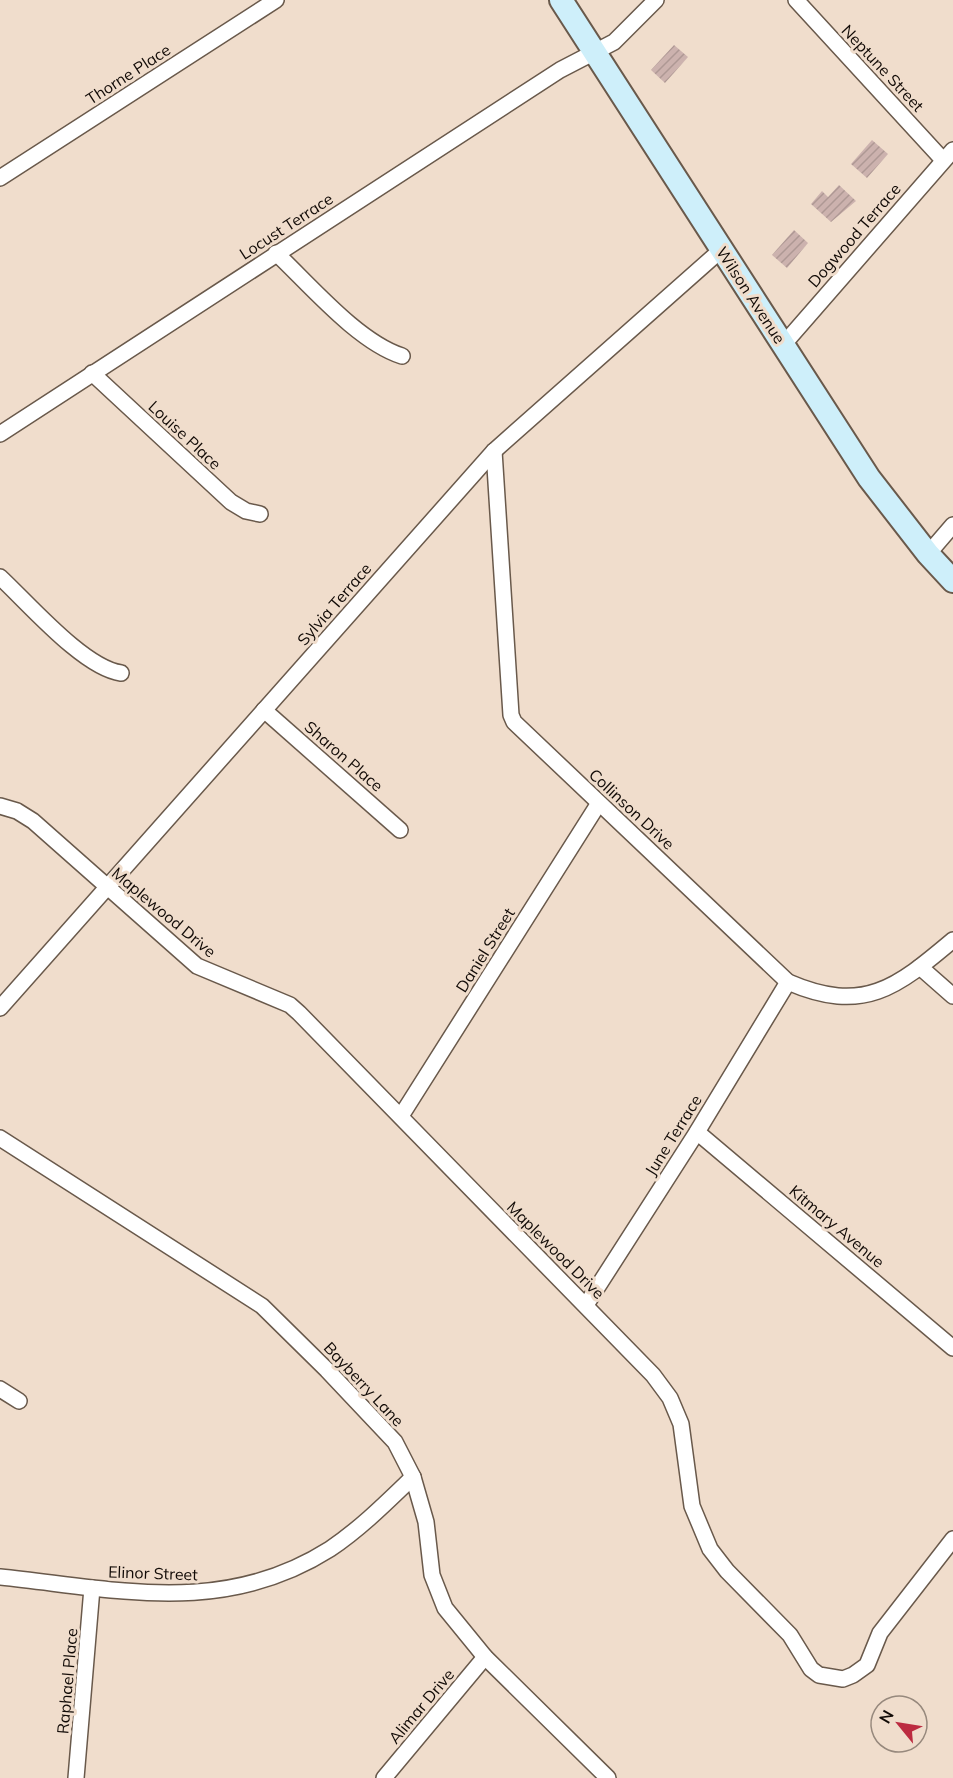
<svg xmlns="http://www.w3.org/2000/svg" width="953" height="1778" font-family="Mulish,sans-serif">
<defs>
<pattern id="building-hatch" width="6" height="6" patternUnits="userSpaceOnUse" patternTransform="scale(1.5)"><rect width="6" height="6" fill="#ccb2ae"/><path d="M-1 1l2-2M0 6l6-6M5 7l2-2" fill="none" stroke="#ae9894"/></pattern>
</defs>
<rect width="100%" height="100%" fill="#f0ddcc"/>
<!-- building -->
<g fill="url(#building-hatch)">
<polygon points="674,45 688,57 665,83 651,70"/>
<polygon points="872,140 888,154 867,178 851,164"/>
<polygon points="839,185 856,201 831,222 811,204 822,191 828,197"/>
<polygon points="794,230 808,243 787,268 772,255"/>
</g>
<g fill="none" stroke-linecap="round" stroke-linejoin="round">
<!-- street casing -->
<g stroke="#69594b" stroke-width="18">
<g id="street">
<polyline points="796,0 943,160"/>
<polyline points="0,178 276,0"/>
<path d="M276,253C310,285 358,342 402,356"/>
<polyline points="783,345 953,150"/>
<polyline points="92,373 231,502 246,511 260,514"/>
<polyline points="0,434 560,70 614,42 656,0"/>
<path d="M494,451L511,715L514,722L788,982C864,1015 897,987 953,940"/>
<polyline points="928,554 953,525"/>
<path d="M0,577C29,604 84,668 121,673"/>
<polyline points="264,710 400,830"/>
<polyline points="0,806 17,811 33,821 197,966 290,1005 299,1013 653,1375 670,1398 681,1424 692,1506 710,1549 727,1571 790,1635 811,1669 819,1675 843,1679 853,1675 867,1665 880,1633 953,1539"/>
<polyline points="920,967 953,996"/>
<polyline points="0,1008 494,451 721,250"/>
<polyline points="401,1116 599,803"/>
<polyline points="697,1132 953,1348"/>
<polyline points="0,1138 262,1306 327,1370 395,1442 413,1477 426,1522 432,1575 445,1608 485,1657 608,1778"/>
<polyline points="586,1305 697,1132 788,982"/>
<polyline points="0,1389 19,1401"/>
<path d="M0,1577C117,1589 223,1617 330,1549C360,1529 387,1502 413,1477"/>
<polyline points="76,1778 92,1588"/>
<polyline points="384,1778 485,1657"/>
</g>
</g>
<!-- secondary casing -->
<g stroke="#69594b" stroke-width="26">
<polyline id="secondary" points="561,0 869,478 928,554 953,581"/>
</g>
<!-- street -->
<use href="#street" stroke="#fff" stroke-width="15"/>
<!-- secondary -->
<use href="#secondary" stroke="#ceeffa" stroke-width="22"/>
</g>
<g text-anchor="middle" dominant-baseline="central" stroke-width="6" stroke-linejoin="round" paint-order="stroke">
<!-- street labels -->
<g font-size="16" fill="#110a06" stroke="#f0ddcc">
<text transform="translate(883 68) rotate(47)">Neptune Street</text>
<text transform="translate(128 74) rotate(-33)">Thorne Place</text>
<text transform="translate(286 226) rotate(-33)">Locust Terrace</text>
<text transform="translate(854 235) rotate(-49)">Dogwood Terrace</text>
<text transform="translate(751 295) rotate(57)">Wilson Avenue</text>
<text transform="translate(185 435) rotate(43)">Louise Place</text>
<text transform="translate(334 604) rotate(-49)">Sylvia Terrace</text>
<text transform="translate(344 756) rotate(41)">Sharon Place</text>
<text transform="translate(632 809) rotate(43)">Collinson Drive</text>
<text transform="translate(164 912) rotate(40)">Maplewood Drive</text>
<text transform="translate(485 950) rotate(-58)">Daniel Street</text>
<text transform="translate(673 1135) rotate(-58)">June Terrace</text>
<text transform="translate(837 1226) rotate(40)">Kitmary Avenue</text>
<text transform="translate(556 1250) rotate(45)">Maplewood Drive</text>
<text transform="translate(364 1384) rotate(47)">Bayberry Lane</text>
<text transform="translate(153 1573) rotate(2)">Elinor Street</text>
<text transform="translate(67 1681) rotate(-85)">Raphael Place</text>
<text transform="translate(421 1706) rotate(-50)">Alimar Drive</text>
</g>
</g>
<!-- north arrow -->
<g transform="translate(899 1724) rotate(300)"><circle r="28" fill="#f0ddcc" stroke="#97897d" stroke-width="1.5"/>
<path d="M0-4.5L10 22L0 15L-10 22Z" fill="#bc2b40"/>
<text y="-9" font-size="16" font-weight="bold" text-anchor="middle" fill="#110a06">N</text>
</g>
</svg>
